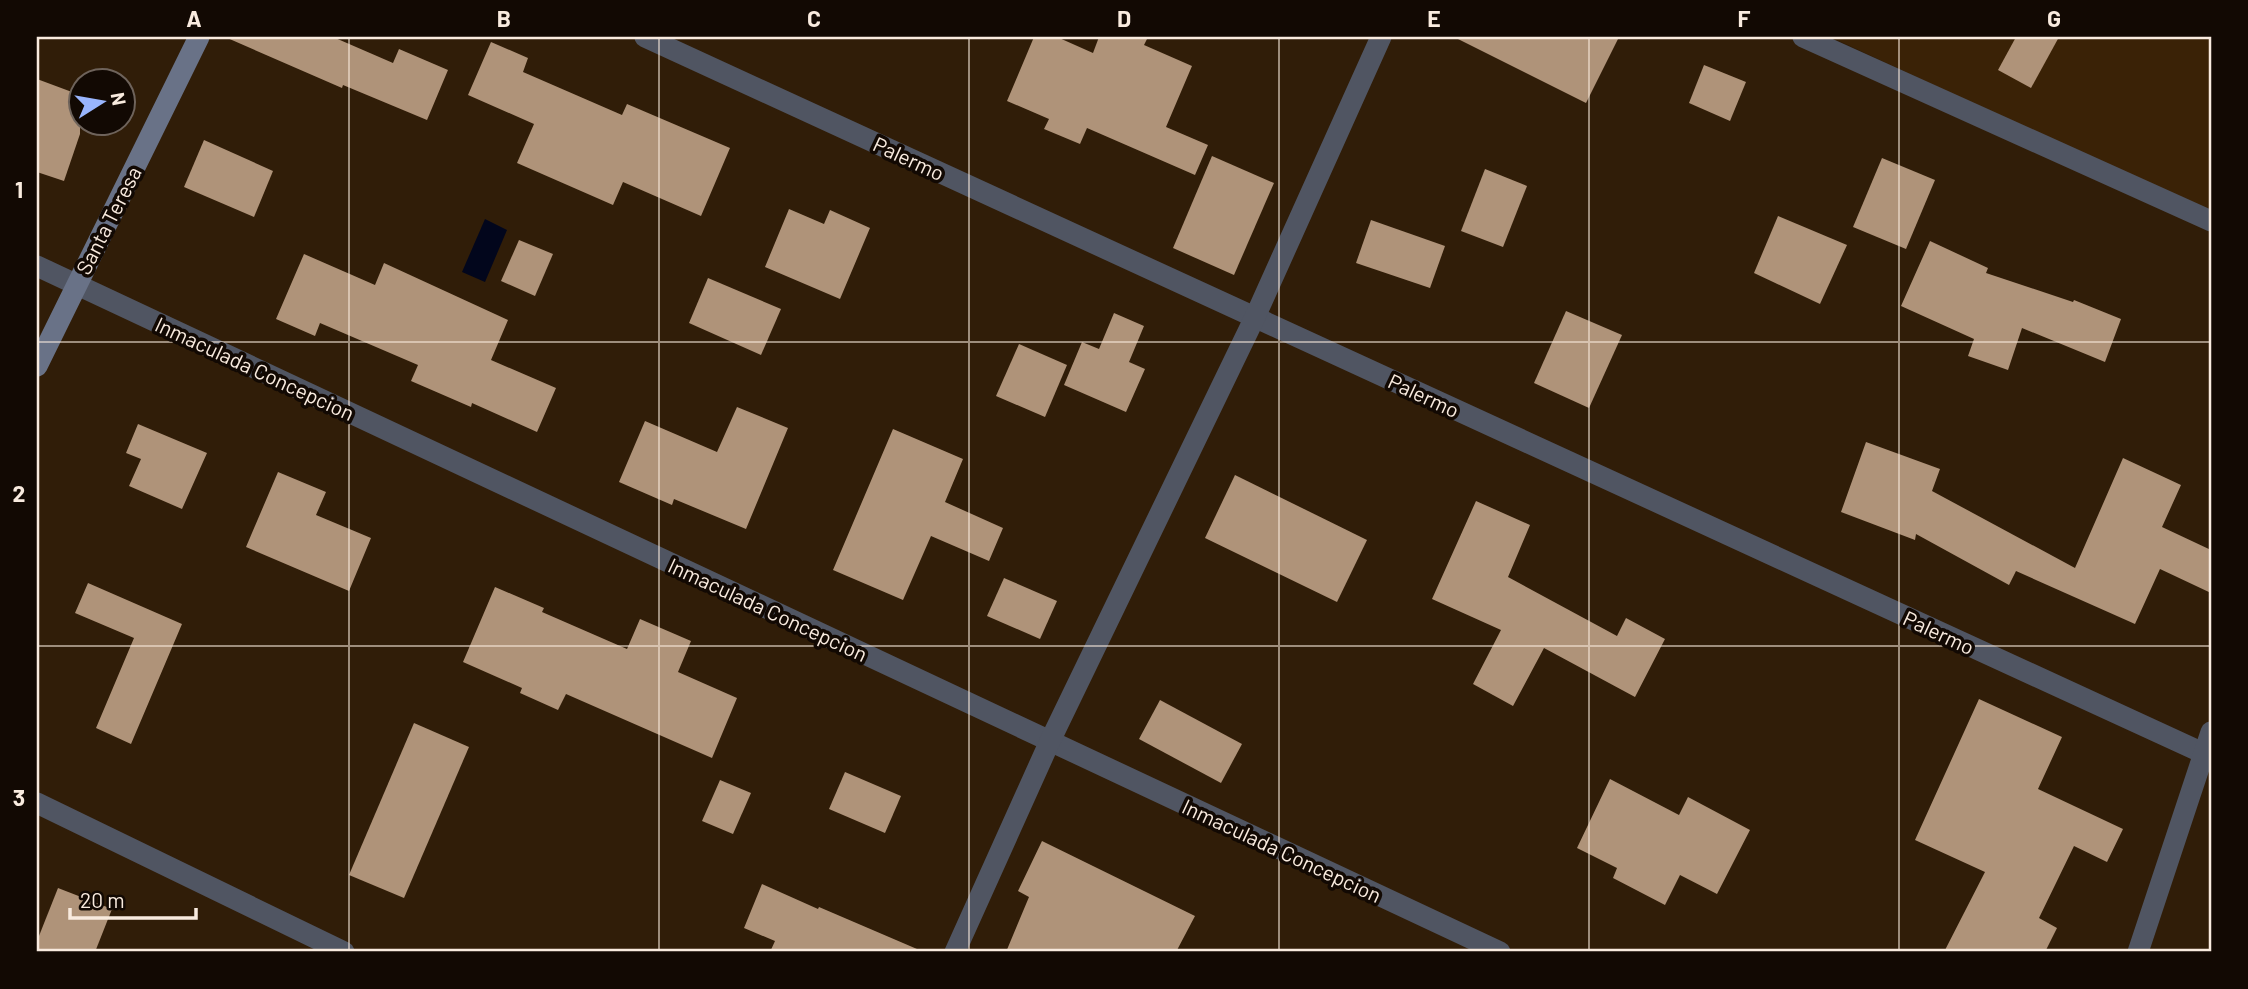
<svg xmlns="http://www.w3.org/2000/svg" width="2248" height="989" font-family="Barlow,sans-serif">
<rect width="100%" height="100%" fill="#301d08"/>
<!-- built -->
<polygon fill="#3a2206" points="1831,37 2211,37 2211,215"/>
<!-- water -->
<polygon fill="#02061c" points="485,219 507,230 485,282 462,272"/>
<!-- building -->
<g fill="#af9379">
<polygon points="225,37 333,37 393,63 399,49 448,70 427,120 343,85 342,88"/>
<polygon points="1034,37 1057,37 1093,53 1099,37 1148,37 1144,45 1192,66 1166,127 1208,145 1195,175 1087,128 1080,144 1044,129 1049,119 1007,101"/>
<polygon points="1454,37 1619,37 1586,103"/>
<polygon points="2016,37 2059,37 2031,88 1998,70"/>
<polygon points="491,42 528,58 523,72 622,115 627,104 730,148 701,216 623,182 613,205 517,163 534,124 468,95"/>
<polygon points="1704,65 1746,82 1730,121 1689,103"/>
<polygon points="37,79 80,95 80,134 64,181 37,172"/>
<polygon points="204,140 273,171 254,217 184,187"/>
<polygon points="1212,156 1274,183 1234,275 1173,248"/>
<polygon points="1882,158 1935,180 1906,249 1853,227"/>
<polygon points="1485,169 1527,186 1503,247 1461,231"/>
<polygon points="789,209 824,224 830,210 870,228 840,299 765,267"/>
<polygon points="1778,216 1847,245 1820,304 1754,273"/>
<polygon points="1371,220 1445,246 1430,288 1356,263"/>
<polygon points="519,240 553,254 535,296 501,281"/>
<polygon points="1930,241 1988,268 1986,273 2073,302 2074,300 2121,319 2105,362 2022,328 2008,370 1968,356 1974,339 1901,306"/>
<polygon points="304,254 375,285 384,263 508,320 491,360 556,388 537,432 472,403 471,407 411,381 418,365 320,323 315,336 276,319"/>
<polygon points="708,278 781,309 761,355 689,323"/>
<polygon points="1566,311 1622,335 1589,408 1534,383"/>
<polygon points="1114,313 1144,326 1129,362 1145,369 1126,412 1064,385 1082,342 1099,349"/>
<polygon points="1019,344 1067,365 1045,417 996,396"/>
<polygon points="737,407 788,428 746,529 674,499 672,505 619,482 645,421 717,452"/>
<polygon points="138,424 207,453 182,509 129,486 141,459 126,453"/>
<polygon points="893,429 963,459 945,502 1003,528 989,561 931,536 903,600 833,570"/>
<polygon points="1866,442 1940,469 1932,491 2075,568 2123,458 2181,485 2162,527 2211,550 2211,593 2160,569 2135,624 2016,571 2009,585 1916,534 1915,540 1841,512"/>
<polygon points="278,472 326,492 316,515 371,538 349,591 246,547"/>
<polygon points="1235,475 1367,540 1337,602 1205,538"/>
<polygon points="1476,501 1530,525 1508,577 1617,636 1626,618 1665,639 1635,697 1544,648 1513,706 1473,684 1501,630 1432,599"/>
<polygon points="1004,578 1057,601 1040,639 987,616"/>
<polygon points="88,583 182,624 131,744 96,728 134,638 75,613"/>
<polygon points="495,587 544,608 542,612 627,649 640,619 691,641 678,672 737,698 712,758 566,694 558,710 520,693 522,688 463,662"/>
<polygon points="1979,699 2062,737 2038,789 2123,829 2107,862 2074,846 2039,918 2057,928 2045,952 1944,952 1985,872 1915,840"/>
<polygon points="1160,700 1242,744 1221,783 1139,739"/>
<polygon points="414,723 469,747 404,898 349,875"/>
<polygon points="845,772 901,796 885,833 829,809"/>
<polygon points="1610,779 1679,815 1688,797 1750,830 1717,894 1680,875 1665,905 1613,878 1617,868 1577,848"/>
<polygon points="720,780 751,793 733,834 702,821"/>
<polygon points="1042,841 1195,916 1176,952 1006,952 1029,897 1018,891"/>
<polygon points="762,884 818,909 819,907 924,952 770,952 775,941 744,928"/>
<polygon points="58,888 112,909 95,952 37,952 37,941"/>
</g>
<g fill="none" stroke-linecap="round" stroke-linejoin="round">
<!-- street -->
<g stroke="#505562" stroke-width="21">
<polyline points="645,37 2203,753"/>
<polyline points="1803,37 2211,221"/>
<polyline points="37,266 1500,952"/>
<polyline points="37,803 344,952"/>
<polyline points="955,952 1050,741 1255,317 1381,37"/>
<polyline points="2138,952 2211,732"/>
</g>
<!-- secondary -->
<polyline stroke="#697287" stroke-width="21" points="37,366 199,37"/>
</g>
<!-- grid -->
<path fill="none" stroke="#f9ebdf" stroke-width="2" stroke-opacity="0.55" d="M349,37V952M659,37V952M969,37V952M1279,37V952M1589,37V952M1899,37V952M37,342H2211M37,646H2211"/>
<g text-anchor="middle" dominant-baseline="central" stroke-width="7" stroke-linejoin="round" paint-order="stroke">
<!-- street labels -->
<g font-size="21" fill="#f9ebdf" stroke="#120903">
<text transform="translate(909 158) rotate(25)">Palermo</text>
<text transform="translate(108 220) rotate(-63)">Santa Teresa</text>
<text transform="translate(255 368) rotate(25)">Inmaculada Concepcion</text>
<text transform="translate(1424 395) rotate(25)">Palermo</text>
<text transform="translate(768 609) rotate(25)">Inmaculada Concepcion</text>
<text transform="translate(1939 632) rotate(25)">Palermo</text>
<text transform="translate(1282 850) rotate(25)">Inmaculada Concepcion</text>
</g>
</g>
<!-- border -->
<rect width="2248" height="989" fill="none" stroke="#120903" stroke-width="77"/>
<!-- north arrow -->
<g transform="translate(102 102) rotate(79)"><circle r="33" fill="#120903" stroke="#6e635b" stroke-width="2"/>
<path d="M0-5L12 26L0 18L-12 26Z" fill="#99b5fd"/>
<text y="-10" font-size="19" font-weight="bold" text-anchor="middle" fill="#f9ebdf">N</text>
</g>
<!-- scale -->
<path d="M70 908v10h126v-10" fill="none" stroke="#f9ebdf" stroke-width="3.5"/>
<text x="80" y="908" font-size="21" fill="#f9ebdf" stroke="#120903" stroke-width="5" paint-order="stroke">20 m</text>
<rect x="38" y="38" width="2172" height="912" fill="none" stroke="#f9ebdf" stroke-width="2.5"/>
<g font-size="23" text-anchor="middle" font-weight="bold" fill="#f9ebdf">
<text x="194" y="27">A</text>
<text x="504" y="27">B</text>
<text x="814" y="27">C</text>
<text x="1124" y="27">D</text>
<text x="1434" y="27">E</text>
<text x="1744" y="27">F</text>
<text x="2054" y="27">G</text>
<text x="19" y="198">1</text>
<text x="19" y="502">2</text>
<text x="19" y="806">3</text>
</g>
</svg>
